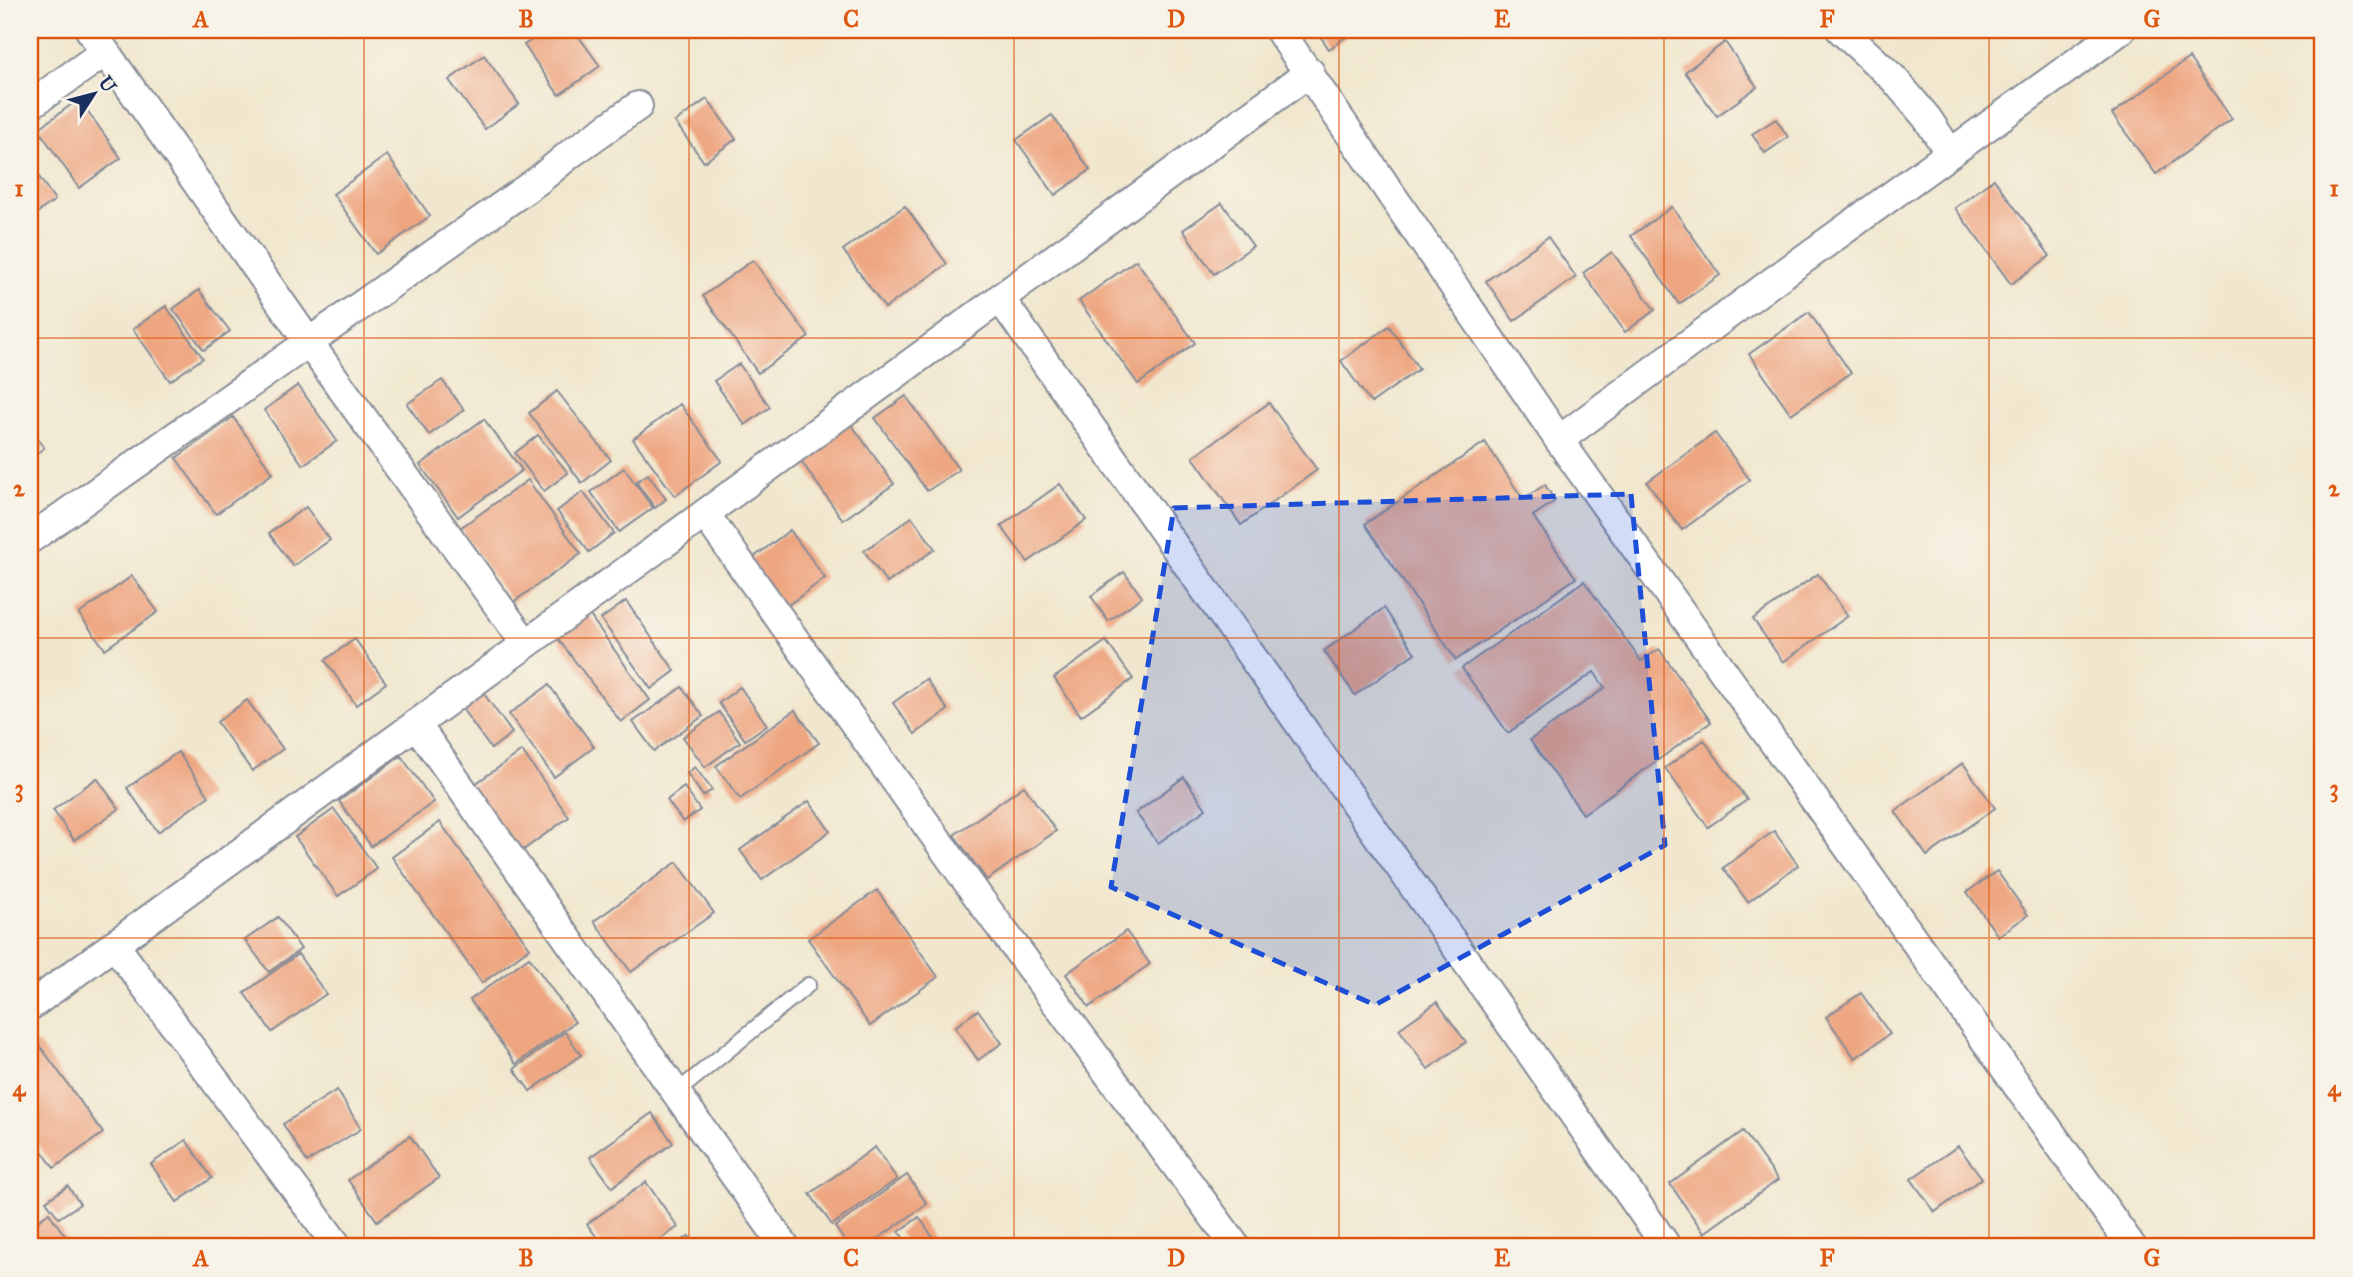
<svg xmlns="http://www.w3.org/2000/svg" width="2353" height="1277" font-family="'IM FELL Great Primer',serif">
<rect width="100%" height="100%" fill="#f7f3e8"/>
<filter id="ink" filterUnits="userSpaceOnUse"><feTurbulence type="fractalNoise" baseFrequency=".0143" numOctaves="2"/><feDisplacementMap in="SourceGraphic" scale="14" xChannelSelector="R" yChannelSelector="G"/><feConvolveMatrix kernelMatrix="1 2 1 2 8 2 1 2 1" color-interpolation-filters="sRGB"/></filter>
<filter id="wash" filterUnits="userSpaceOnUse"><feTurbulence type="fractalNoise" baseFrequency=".00686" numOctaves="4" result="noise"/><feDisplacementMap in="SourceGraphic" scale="28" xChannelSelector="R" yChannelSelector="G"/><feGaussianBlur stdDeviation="1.57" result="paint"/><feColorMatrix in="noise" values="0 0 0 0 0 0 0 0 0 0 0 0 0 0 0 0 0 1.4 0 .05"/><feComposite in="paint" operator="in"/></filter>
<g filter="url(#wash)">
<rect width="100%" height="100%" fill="#f1e7ce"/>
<g id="blocks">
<!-- building -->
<g fill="#eea681">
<polygon points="546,30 574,30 600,66 559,95 524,45"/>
<polygon points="1316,30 1356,30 1329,49"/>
<polygon points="1725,42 1757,87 1717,116 1685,72"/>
<polygon points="484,55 519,104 485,129 449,80"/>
<polygon points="2189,58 2232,119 2156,174 2112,114"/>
<polygon points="79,99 121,158 79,188 38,129"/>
<polygon points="707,99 736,139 704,162 675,122"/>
<polygon points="1052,115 1090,170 1055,195 1016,140"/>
<polygon points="1776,119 1788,137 1765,153 1752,134"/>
<polygon points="387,155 430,216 376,254 333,194"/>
<polygon points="30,164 55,200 30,218"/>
<polygon points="1994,179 2050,256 2011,284 1955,208"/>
<polygon points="1222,203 1253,246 1214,274 1183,230"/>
<polygon points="905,206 947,264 885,308 843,250"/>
<polygon points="1672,207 1720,275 1679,304 1631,236"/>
<polygon points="1548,237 1576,277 1514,321 1486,281"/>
<polygon points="1612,252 1655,310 1625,332 1583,273"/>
<polygon points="753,260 809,337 758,373 703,296"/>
<polygon points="1136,260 1195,343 1138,384 1079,301"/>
<polygon points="199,290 230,331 204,350 173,309"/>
<polygon points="166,306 203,358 170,381 133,329"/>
<polygon points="1809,312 1851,373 1791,414 1749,354"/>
<polygon points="1389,326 1419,369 1371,403 1341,361"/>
<polygon points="739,364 770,407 745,425 714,381"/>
<polygon points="442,380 464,410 429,435 407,404"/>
<polygon points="298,385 337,441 303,465 264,410"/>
<polygon points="557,391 611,460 582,483 529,413"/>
<polygon points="906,396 959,470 927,491 875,418"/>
<polygon points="1269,403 1317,470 1241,525 1193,457"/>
<polygon points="680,404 722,461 675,496 633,439"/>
<polygon points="233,417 273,473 216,514 176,458"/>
<polygon points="484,419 522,470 458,517 420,465"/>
<polygon points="849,421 894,484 843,520 798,457"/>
<polygon points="30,428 44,448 30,458"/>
<polygon points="1715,433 1750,480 1682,530 1647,482"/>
<polygon points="538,435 568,473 544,491 515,453"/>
<polygon points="1485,442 1523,499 1545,485 1555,501 1533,516 1576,578 1456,660 1365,524"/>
<polygon points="624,468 653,508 619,532 591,492"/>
<polygon points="648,474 666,499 655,508 636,482"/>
<polygon points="528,480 581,554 512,603 460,528"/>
<polygon points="1060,484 1086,520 1028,562 1001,526"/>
<polygon points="583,492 614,533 589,552 557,511"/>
<polygon points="306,507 330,540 293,566 269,533"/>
<polygon points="912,517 935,549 887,583 864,551"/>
<polygon points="790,530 825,578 784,608 749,561"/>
<polygon points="1124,572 1142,597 1108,621 1091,596"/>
<polygon points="1818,574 1848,616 1783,662 1753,619"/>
<polygon points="132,576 158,612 105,649 79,614"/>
<polygon points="1584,581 1641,661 1659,649 1711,722 1583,814 1530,740 1605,688 1594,672 1508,733 1462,668"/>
<polygon points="626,601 675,671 651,689 601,619"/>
<polygon points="1384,608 1415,653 1355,695 1324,651"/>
<polygon points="586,610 650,700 621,722 556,636"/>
<polygon points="355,639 386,683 356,705 325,660"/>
<polygon points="1106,641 1133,679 1081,716 1054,678"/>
<polygon points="926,679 948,710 915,734 893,703"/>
<polygon points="549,685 594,747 554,777 509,714"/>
<polygon points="682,687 703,716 654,751 633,722"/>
<polygon points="740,687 767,725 745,740 719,703"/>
<polygon points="482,691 512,733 491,749 461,707"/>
<polygon points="247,700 283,749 252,771 217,722"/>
<polygon points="795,710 819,743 740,799 716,766"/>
<polygon points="719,712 740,742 705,767 683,737"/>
<polygon points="1704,740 1747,800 1708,827 1665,768"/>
<polygon points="522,751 569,817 519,853 472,786"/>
<polygon points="178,752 209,796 158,832 127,788"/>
<polygon points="401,756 434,802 371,846 339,801"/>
<polygon points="1963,763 1995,808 1927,856 1895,811"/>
<polygon points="695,767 712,790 703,796 687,773"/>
<polygon points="1184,777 1206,809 1158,843 1136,813"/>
<polygon points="97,778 119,809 74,840 53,810"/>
<polygon points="1024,786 1056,831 987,880 954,835"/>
<polygon points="684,787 700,810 683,822 667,800"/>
<polygon points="809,801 830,831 762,880 740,850"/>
<polygon points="334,809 377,869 338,896 295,837"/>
<polygon points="440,822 530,948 482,983 392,857"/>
<polygon points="1774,831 1798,865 1748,902 1723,868"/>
<polygon points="677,862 714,913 631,972 594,921"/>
<polygon points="1997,871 2028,915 1998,936 1967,892"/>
<polygon points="877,890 938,977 870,1026 808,939"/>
<polygon points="278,917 301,949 269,972 245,940"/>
<polygon points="1126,931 1150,964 1089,1007 1066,974"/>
<polygon points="298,954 326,994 272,1032 244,993"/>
<polygon points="529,957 575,1022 516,1064 470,1000"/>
<polygon points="1861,993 1890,1034 1855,1058 1826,1017"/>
<polygon points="1437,1002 1466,1042 1428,1069 1399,1029"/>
<polygon points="978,1010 1002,1043 978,1060 955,1027"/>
<polygon points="565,1032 581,1055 530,1091 514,1069"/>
<polygon points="38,1043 103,1133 54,1168 30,1134 30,1049"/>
<polygon points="337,1090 361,1129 307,1162 283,1124"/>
<polygon points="652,1113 673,1143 612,1187 590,1157"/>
<polygon points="1743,1131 1778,1180 1704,1233 1670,1184"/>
<polygon points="410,1136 439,1178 377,1221 348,1180"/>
<polygon points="186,1140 212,1178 177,1202 151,1164"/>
<polygon points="1958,1146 1982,1178 1935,1212 1911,1179"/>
<polygon points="875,1147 897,1179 832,1225 810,1194"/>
<polygon points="907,1175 927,1204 866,1247 849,1247 835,1227"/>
<polygon points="646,1182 678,1227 649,1247 604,1247 587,1224"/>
<polygon points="68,1186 80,1204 59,1218 46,1201"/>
<polygon points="49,1213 73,1247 30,1247 30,1227"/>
<polygon points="919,1217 934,1239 923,1247 910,1247 899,1232"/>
<polygon points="689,1236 697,1247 673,1247"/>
</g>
</g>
</g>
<g filter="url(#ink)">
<use href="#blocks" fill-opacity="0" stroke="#868b96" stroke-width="2"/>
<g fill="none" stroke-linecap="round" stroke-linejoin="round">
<!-- service casing -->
<g stroke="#868b96" stroke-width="18">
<polyline id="service" points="677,1092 808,985"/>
</g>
<!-- minor casing -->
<g stroke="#868b96" stroke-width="32">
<g id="minor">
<polyline points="90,30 309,343 526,644"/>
<polyline points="1279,30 1559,440 2132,1247"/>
<polyline points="1841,30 1894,79 1927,118 1950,153"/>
<polyline points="30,105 105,52"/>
<polyline points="1000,298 1667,1247"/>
<polyline points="1559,440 1772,282 2121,30"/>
<polyline points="705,514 984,905 1236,1247"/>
<polyline points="30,539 540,179 570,154 638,106"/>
<polyline points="416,724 785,1247"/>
<polyline points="114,944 338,1247"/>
<polyline points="30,1006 1310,72"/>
</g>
</g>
<!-- service -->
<use href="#service" stroke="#fff" stroke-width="14"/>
<!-- minor -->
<use href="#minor" stroke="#fff" stroke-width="28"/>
</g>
</g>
<!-- marked area -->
<path fill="#1d4ed8" fill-opacity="0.2" stroke="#1d4ed8" stroke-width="5" stroke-dasharray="14 9" stroke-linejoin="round" d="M1631,494L1665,845L1375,1005L1111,887L1174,508Z"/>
<!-- grid -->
<path fill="none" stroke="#de5710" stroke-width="2" stroke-opacity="0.55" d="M364,30V1247M689,30V1247M1014,30V1247M1339,30V1247M1664,30V1247M1989,30V1247M30,338H2323M30,638H2323M30,938H2323"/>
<!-- margin -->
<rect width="2353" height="1277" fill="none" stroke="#f7f3e8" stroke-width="77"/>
<!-- north arrow -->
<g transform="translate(94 94) rotate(54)" stroke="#f7f3e8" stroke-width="5" paint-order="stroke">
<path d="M0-5L12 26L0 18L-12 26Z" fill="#1b2f5e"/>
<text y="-10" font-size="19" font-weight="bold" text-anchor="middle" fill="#1b2f5e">U</text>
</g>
<rect x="38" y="38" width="2276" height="1200" fill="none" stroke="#de5710" stroke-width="2.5"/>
<g font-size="23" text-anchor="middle" font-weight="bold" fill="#de5710">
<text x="201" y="27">A</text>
<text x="526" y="27">B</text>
<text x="851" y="27">C</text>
<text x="1176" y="27">D</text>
<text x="1502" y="27">E</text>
<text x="1827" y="27">F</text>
<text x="2152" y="27">G</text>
<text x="19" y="196">1</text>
<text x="2334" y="196">1</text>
<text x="19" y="496">2</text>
<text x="2334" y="496">2</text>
<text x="19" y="796">3</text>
<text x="2334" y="796">3</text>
<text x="19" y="1096">4</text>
<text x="2334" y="1096">4</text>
<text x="201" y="1266">A</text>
<text x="526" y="1266">B</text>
<text x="851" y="1266">C</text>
<text x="1176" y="1266">D</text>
<text x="1502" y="1266">E</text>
<text x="1827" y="1266">F</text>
<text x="2152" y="1266">G</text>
</g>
</svg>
